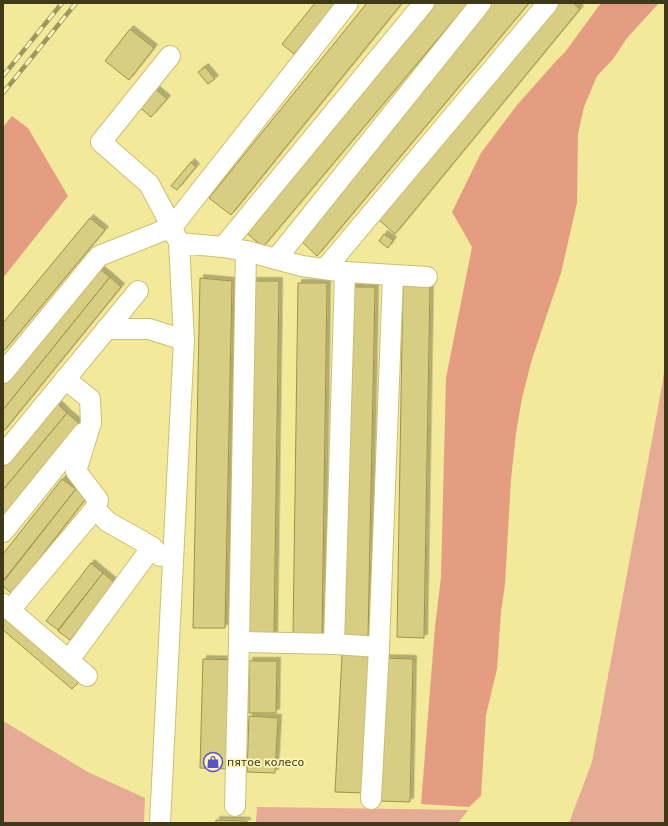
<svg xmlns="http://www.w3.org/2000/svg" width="668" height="826" font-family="'DejaVu Sans',sans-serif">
<defs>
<filter id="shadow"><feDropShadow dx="3.5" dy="-3.5" stdDeviation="0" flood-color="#0004"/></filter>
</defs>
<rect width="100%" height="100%" fill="#f3e99a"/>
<!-- green -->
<g fill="#e5ab94">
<polygon points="665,365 665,823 569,823 592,762 662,386"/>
<polygon points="3,721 88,772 145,798 144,823 3,823"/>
<polygon points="257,807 468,810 458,823 256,823"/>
</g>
<!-- forest -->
<g fill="#e59d81">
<polygon points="601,3 659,3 627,38 613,59 597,76 584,107 578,134 577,203 561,273 532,359 522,398 516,433 511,479 505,584 501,612 497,669 486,715 481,796 469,807 421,804 435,627 441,577 446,378 472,247 452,212 481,153 517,105 557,60 565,52"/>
<polygon points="12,116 28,128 68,196 3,278 3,127"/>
</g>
<!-- building -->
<g fill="#d7cd83" stroke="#9d9346" filter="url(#shadow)">
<polygon points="315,3 336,3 294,54 282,44"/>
<polygon points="367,3 402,3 231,215 209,198"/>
<polygon points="432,3 468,3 263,247 242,229"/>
<polygon points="491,3 529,3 317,256 297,237"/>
<polygon points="558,3 573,3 580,9 395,234 379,220"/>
<polygon points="130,29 154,48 129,80 105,61"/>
<polygon points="205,67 215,79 208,84 198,72"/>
<polygon points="153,87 167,99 151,117 137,105"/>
<polygon points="191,162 196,167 177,190 171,186"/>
<polygon points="90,218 105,230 3,352 3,323"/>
<polygon points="384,234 393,240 388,248 379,241"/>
<polygon points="97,267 110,277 3,410 3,380"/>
<polygon points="110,277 121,287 3,432 3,410"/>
<polygon points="200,278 232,281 225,628 193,628"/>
<polygon points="403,280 430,280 424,638 397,637"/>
<polygon points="251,281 279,281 274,638 246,636"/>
<polygon points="298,283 327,283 322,637 293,636"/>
<polygon points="346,287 375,287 368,639 340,637"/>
<polygon points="57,403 67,413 3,490 3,468"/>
<polygon points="67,413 80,424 3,517 3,490"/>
<polygon points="62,479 76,489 3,581 3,554"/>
<polygon points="76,489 87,497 12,594 3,586 3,582"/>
<polygon points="91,563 103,573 58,630 46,621"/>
<polygon points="103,573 115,583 70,640 58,631"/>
<polygon points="3,611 82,679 72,689 3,630"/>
<polygon points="342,655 370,655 365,793 335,792"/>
<polygon points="383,658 413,659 410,802 380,801"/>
<polygon points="203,659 235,660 232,769 200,768"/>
<polygon points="249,661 277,661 276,713 249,713"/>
<polygon points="249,716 278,718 275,773 247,772"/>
<polygon points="216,820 247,821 247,823 216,823"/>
</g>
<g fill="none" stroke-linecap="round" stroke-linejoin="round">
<!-- minor casing -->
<g stroke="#cac072" stroke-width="22">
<g id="minor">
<polyline points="176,237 172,227 348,3"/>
<polyline points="223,247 424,3"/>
<polyline points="276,259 481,3"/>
<polyline points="325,269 548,3"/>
<polyline points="106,329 149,329 184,340"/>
<polyline points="3,373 99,256 172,227 149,184 101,142 170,56"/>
<polyline points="3,455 138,291"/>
<polyline points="95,509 108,522 133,536 152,547 160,556"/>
<polyline points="3,532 83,433"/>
<polyline points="3,604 87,676"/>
<polyline points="10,610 95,509 98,500 76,471 91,423 90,399 65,379"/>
<polyline points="239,642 334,644 379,647"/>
<polyline points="334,644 345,272"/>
<polyline points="69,660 152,547"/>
<polyline points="371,799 379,647 393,275"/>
<polyline points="235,806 239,642 246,251"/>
<polyline points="160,823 184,340 179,243 223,247 246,251 302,266 345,272 427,277"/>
</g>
</g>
<!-- minor -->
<use href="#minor" stroke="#fff" stroke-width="20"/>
<!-- rail casing -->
<g stroke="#9f985e" stroke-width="4.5">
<g id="rail">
<polyline points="3,76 62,3"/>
<polyline points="3,93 76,3"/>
</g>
</g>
<!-- rail -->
<use href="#rail" stroke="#fdf6b8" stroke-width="3" stroke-dasharray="9" stroke-linecap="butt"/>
</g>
<!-- icons -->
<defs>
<g id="shop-ring" transform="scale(1)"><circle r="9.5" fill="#fdf6b8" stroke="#5b51c9" stroke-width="1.5"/><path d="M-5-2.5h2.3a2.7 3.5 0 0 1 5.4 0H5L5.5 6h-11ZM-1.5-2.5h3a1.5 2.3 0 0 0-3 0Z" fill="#5b51c9"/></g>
</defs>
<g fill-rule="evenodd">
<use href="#shop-ring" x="213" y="762"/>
</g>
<g text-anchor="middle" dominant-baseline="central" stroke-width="3.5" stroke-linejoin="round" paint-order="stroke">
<!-- poi labels -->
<g font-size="11" fill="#3e3a19" stroke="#fdf6b8" text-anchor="start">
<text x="227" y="762">пятое колесо</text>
</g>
</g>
<!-- border -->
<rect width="668" height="826" fill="none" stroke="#3e3a19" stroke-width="8"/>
</svg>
